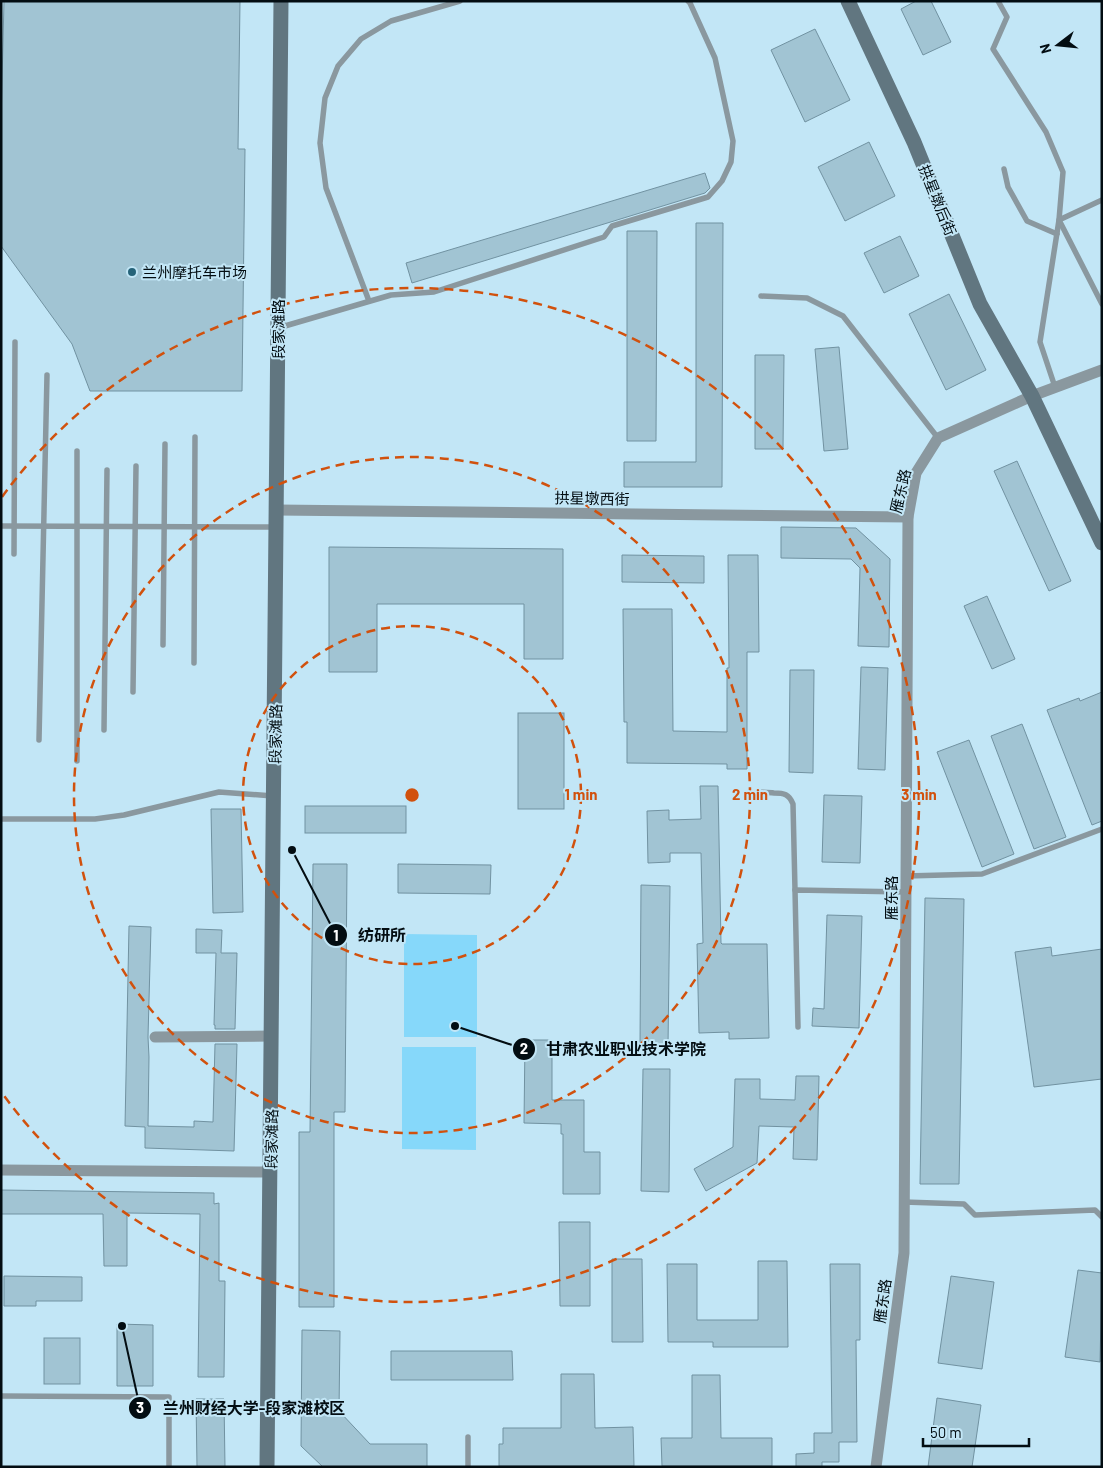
<svg xmlns="http://www.w3.org/2000/svg" width="1103" height="1468" font-family="Barlow,'Noto Sans SC',sans-serif">
<rect width="100%" height="100%" fill="#c2e6f6"/>
<!-- green -->
<g fill="#86d8fa">
<polygon points="404,934 477,935 477,1037 404,1037"/>
<polygon points="402,1047 476,1047 476,1150 402,1149"/>
</g>
<!-- building -->
<g fill="#a1c4d3" stroke="#7192a1">
<polygon points="4,1 240,1 238,149 245,149 242,391 90,391 72,344 1,246 1,123"/>
<polygon points="916,1 931,1 951,42 923,55 901,9"/>
<polygon points="815,29 850,100 805,122 771,50"/>
<polygon points="869,142 895,196 845,221 818,167"/>
<polygon points="705,173 710,188 705,193 412,283 406,263"/>
<polygon points="696,223 723,223 722,487 624,487 624,462 696,462"/>
<polygon points="627,231 657,231 656,441 627,441"/>
<polygon points="900,236 919,276 884,293 864,253"/>
<polygon points="949,294 986,370 946,390 909,314"/>
<polygon points="839,347 848,449 824,451 815,349"/>
<polygon points="755,355 784,355 783,449 755,449"/>
<polygon points="1017,461 1071,581 1049,591 994,471"/>
<polygon points="781,527 856,528 890,559 889,647 858,646 860,568 851,559 781,558"/>
<polygon points="329,547 563,549 563,659 524,659 524,604 377,604 377,672 329,672"/>
<polygon points="622,555 704,556 704,583 622,582"/>
<polygon points="728,555 758,555 759,652 747,652 747,769 727,769 727,764 627,763 627,722 624,722 623,609 672,609 673,731 727,732 727,668 729,668"/>
<polygon points="987,596 1015,659 992,669 964,606"/>
<polygon points="861,667 888,668 885,770 858,769"/>
<polygon points="790,670 814,670 813,773 789,772"/>
<polygon points="1102,692 1102,821 1092,825 1047,710 1079,698 1080,701"/>
<rect x="518" y="713" width="46" height="96"/>
<polygon points="1022,724 1066,837 1034,849 991,736"/>
<polygon points="969,740 1014,854 982,867 937,752"/>
<polygon points="700,786 718,786 721,943 722,944 767,944 769,1038 729,1039 729,1032 699,1033 697,944 703,943 701,853 670,853 670,862 648,863 647,811 669,810 669,820 701,819"/>
<polygon points="824,795 862,796 860,863 822,862"/>
<rect x="305" y="806" width="101" height="27"/>
<polygon points="211,809 241,809 243,912 213,913"/>
<polygon points="313,864 347,864 345,1112 334,1112 334,1307 299,1307 299,1132 310,1132"/>
<polygon points="398,864 491,865 490,894 398,893"/>
<polygon points="641,885 670,886 668,1047 640,1047"/>
<polygon points="925,898 964,899 959,1184 920,1184"/>
<polygon points="827,915 862,916 859,1028 812,1026 813,1008 824,1009"/>
<polygon points="129,926 151,927 148,1037 149,1057 148,1126 194,1127 194,1121 213,1122 215,1044 237,1044 234,1151 145,1148 145,1127 125,1126"/>
<polygon points="196,929 222,930 221,953 237,953 235,1029 215,1029 215,1025 214,1025 216,953 196,953"/>
<polygon points="1051,947 1052,956 1102,949 1102,1079 1034,1087 1015,952"/>
<polygon points="525,1040 552,1040 552,1100 584,1100 584,1152 600,1152 600,1194 563,1194 563,1134 561,1134 561,1124 524,1123"/>
<polygon points="643,1069 670,1069 669,1192 641,1191"/>
<polygon points="796,1076 819,1076 817,1160 793,1159 794,1127 759,1126 757,1163 706,1191 694,1169 733,1147 735,1079 760,1079 760,1099 795,1100"/>
<polygon points="1,1190 214,1193 214,1204 219,1203 219,1281 225,1281 224,1377 198,1377 200,1214 127,1213 127,1266 104,1266 103,1214 1,1214"/>
<polygon points="559,1222 590,1222 590,1306 560,1306"/>
<polygon points="612,1259 642,1259 643,1342 612,1342"/>
<polygon points="758,1261 787,1261 788,1347 713,1347 713,1342 668,1342 667,1264 697,1264 697,1320 758,1320"/>
<polygon points="830,1264 860,1264 860,1340 856,1340 857,1442 839,1442 839,1462 822,1462 822,1467 796,1467 796,1454 814,1453 814,1433 832,1433"/>
<polygon points="1078,1270 1102,1273 1100,1362 1065,1357"/>
<polygon points="4,1276 82,1277 82,1301 36,1301 36,1306 4,1306"/>
<polygon points="951,1276 994,1282 982,1369 938,1363"/>
<polygon points="117,1324 153,1325 153,1386 117,1386"/>
<polygon points="302,1330 340,1331 339,1411 370,1444 427,1444 427,1467 323,1467 301,1446"/>
<rect x="44" y="1338" width="36" height="46"/>
<polygon points="391,1351 512,1351 513,1380 391,1380"/>
<polygon points="561,1374 594,1374 595,1428 633,1427 634,1466 499,1466 499,1444 503,1444 503,1428 561,1428"/>
<polygon points="692,1375 720,1375 721,1438 772,1438 772,1466 662,1466 661,1438 692,1438"/>
<polygon points="937,1398 981,1405 972,1467 928,1467"/>
<polygon points="196,1399 224,1399 225,1467 197,1467"/>
</g>
<g fill="none" stroke-linecap="round" stroke-linejoin="round">
<!-- lane -->
<g stroke="#8a989f" stroke-width="5.5">
<polyline points="998,1 1007,17 993,49 1046,132 1063,172 1059,220 1102,304"/>
<polyline points="1004,169 1008,187 1027,221 1057,234"/>
<polyline points="761,296 807,298 843,316 938,438"/>
<polyline points="369,301 326,188 320,143 325,98 338,66 361,39 391,21 460,1"/>
<polyline points="278,328 391,295 434,292 604,237 612,226 708,197 722,181 731,162 733,141 715,58 690,3 688,1"/>
<polyline points="1055,387 1040,342 1059,220 1102,200"/>
<polyline points="1,526 274,527"/>
<polyline points="14,554 15,342"/>
<polyline points="163,645 165,444"/>
<polyline points="194,663 195,437"/>
<polyline points="133,692 136,466"/>
<polyline points="104,730 107,470"/>
<polyline points="39,740 47,375"/>
<polyline points="77,761 77,451"/>
<path d="M747,797C757,791 763,792 774,793C784,793 789,794 793,804L795,890"/>
<polyline points="1,819 95,819 124,815 219,792 273,796"/>
<polyline points="906,876 982,874 1102,829"/>
<polyline points="798,1027 795,890 906,892"/>
<polyline points="904,1202 964,1204 975,1215 1095,1210 1102,1217"/>
<polyline points="1,1396 169,1397 169,1467"/>
<polyline points="468,1437 468,1467"/>
</g>
<!-- street -->
<g stroke="#8a989f" stroke-width="11">
<polyline points="277,510 908,517"/>
<polyline points="155,1037 272,1036"/>
<polyline points="1,1170 270,1172"/>
<polyline points="876,1467 904,1253 908,517 916,473 938,438 1032,396 1102,370"/>
</g>
<!-- secondary -->
<g stroke="#617680" stroke-width="15">
<polyline points="848,1 914,142 980,304 1032,396 1102,543"/>
<polyline points="267,1467 281,1"/>
</g>
</g>
<!-- distance rings -->
<g fill="none" stroke="#d1510d" stroke-width="2.5" stroke-dasharray="9 6">
<circle cx="412" cy="795" r="169"/>
<circle cx="412" cy="795" r="338"/>
<path d="M2 497A507 507 0 1 1 2 1093"/>
</g>
<!-- markers -->
<circle fill="#256379" stroke="#c2e6f6" stroke-width="2" cx="132" cy="272" r="5"/>
<g text-anchor="middle" dominant-baseline="central" stroke-width="4" stroke-linejoin="round" paint-order="stroke">
<!-- street labels -->
<g font-size="15" fill="#030d12" stroke="#c2e6f6">
<text transform="translate(938 200) rotate(68)">拱星墩后街</text>
<text transform="translate(278 329) rotate(-90)">段家滩路</text>
<text transform="translate(900 491) rotate(-77)">雁东路</text>
<text transform="translate(592 498) rotate(1)">拱星墩西街</text>
<text transform="translate(275 734) rotate(-89)">段家滩路</text>
<text transform="translate(891 898) rotate(-90)">雁东路</text>
<text transform="translate(271 1139) rotate(-89)">段家滩路</text>
<text transform="translate(882 1301) rotate(-82)">雁东路</text>
</g>
<!-- poi labels -->
<g font-size="15" fill="#030d12" stroke="#c2e6f6" text-anchor="start">
<text x="142" y="272">兰州摩托车市场</text>
</g>
</g>
<circle cx="412" cy="795" r="8" fill="#d1510d" stroke="#c2e6f6" stroke-width="2.5"/>
<g font-size="15" text-anchor="middle" font-weight="bold" fill="#d1510d" stroke="#c2e6f6" stroke-width="4" stroke-linejoin="round" paint-order="stroke">
<text x="581" y="800">1 min</text>
<text x="750" y="800">2 min</text>
<text x="919" y="800">3 min</text>
</g>
<!-- callouts -->
<path fill="none" stroke="#030d12" stroke-width="2" d="M292 850L336 935M455 1026L524 1049M122 1326L140 1408"/>
<g fill="#030d12" stroke="#c2e6f6" stroke-width="2">
<circle cx="292" cy="850" r="5"/>
<circle cx="455" cy="1026" r="5"/>
<circle cx="122" cy="1326" r="5"/>
<circle cx="336" cy="935" r="12"/>
<circle cx="524" cy="1049" r="12"/>
<circle cx="140" cy="1408" r="12"/>
</g>
<g font-size="15" text-anchor="middle" font-weight="bold" fill="#fff">
<text x="336" y="941">1</text>
<text x="524" y="1054">2</text>
<text x="140" y="1413">3</text>
</g>
<g font-size="16" text-anchor="middle" font-weight="bold" fill="#030d12" stroke="#c2e6f6" stroke-width="4" stroke-linejoin="round" paint-order="stroke">
<text x="382" y="941">纺研所</text>
<text x="626" y="1055">甘肃农业职业技术学院</text>
<text x="254" y="1414">兰州财经大学-段家滩校区</text>
</g>
<!-- border -->
<rect width="1103" height="1468" fill="none" stroke="#030d12" stroke-width="5"/>
<!-- north arrow -->
<g transform="translate(1058 45) rotate(254)" stroke="#c2e6f6" stroke-width="4" paint-order="stroke">
<path d="M0-4L9 19L0 12L-9 19Z" fill="#030d12"/>
<text y="-8" font-size="14" font-weight="bold" text-anchor="middle" fill="#030d12">N</text>
</g>
<!-- scale -->
<path d="M923 1438v8h106v-8" fill="none" stroke="#030d12" stroke-width="2.5"/>
<text x="930" y="1438" font-size="15" fill="#030d12" stroke="#c2e6f6" stroke-width="4" paint-order="stroke">50 m</text>
</svg>
